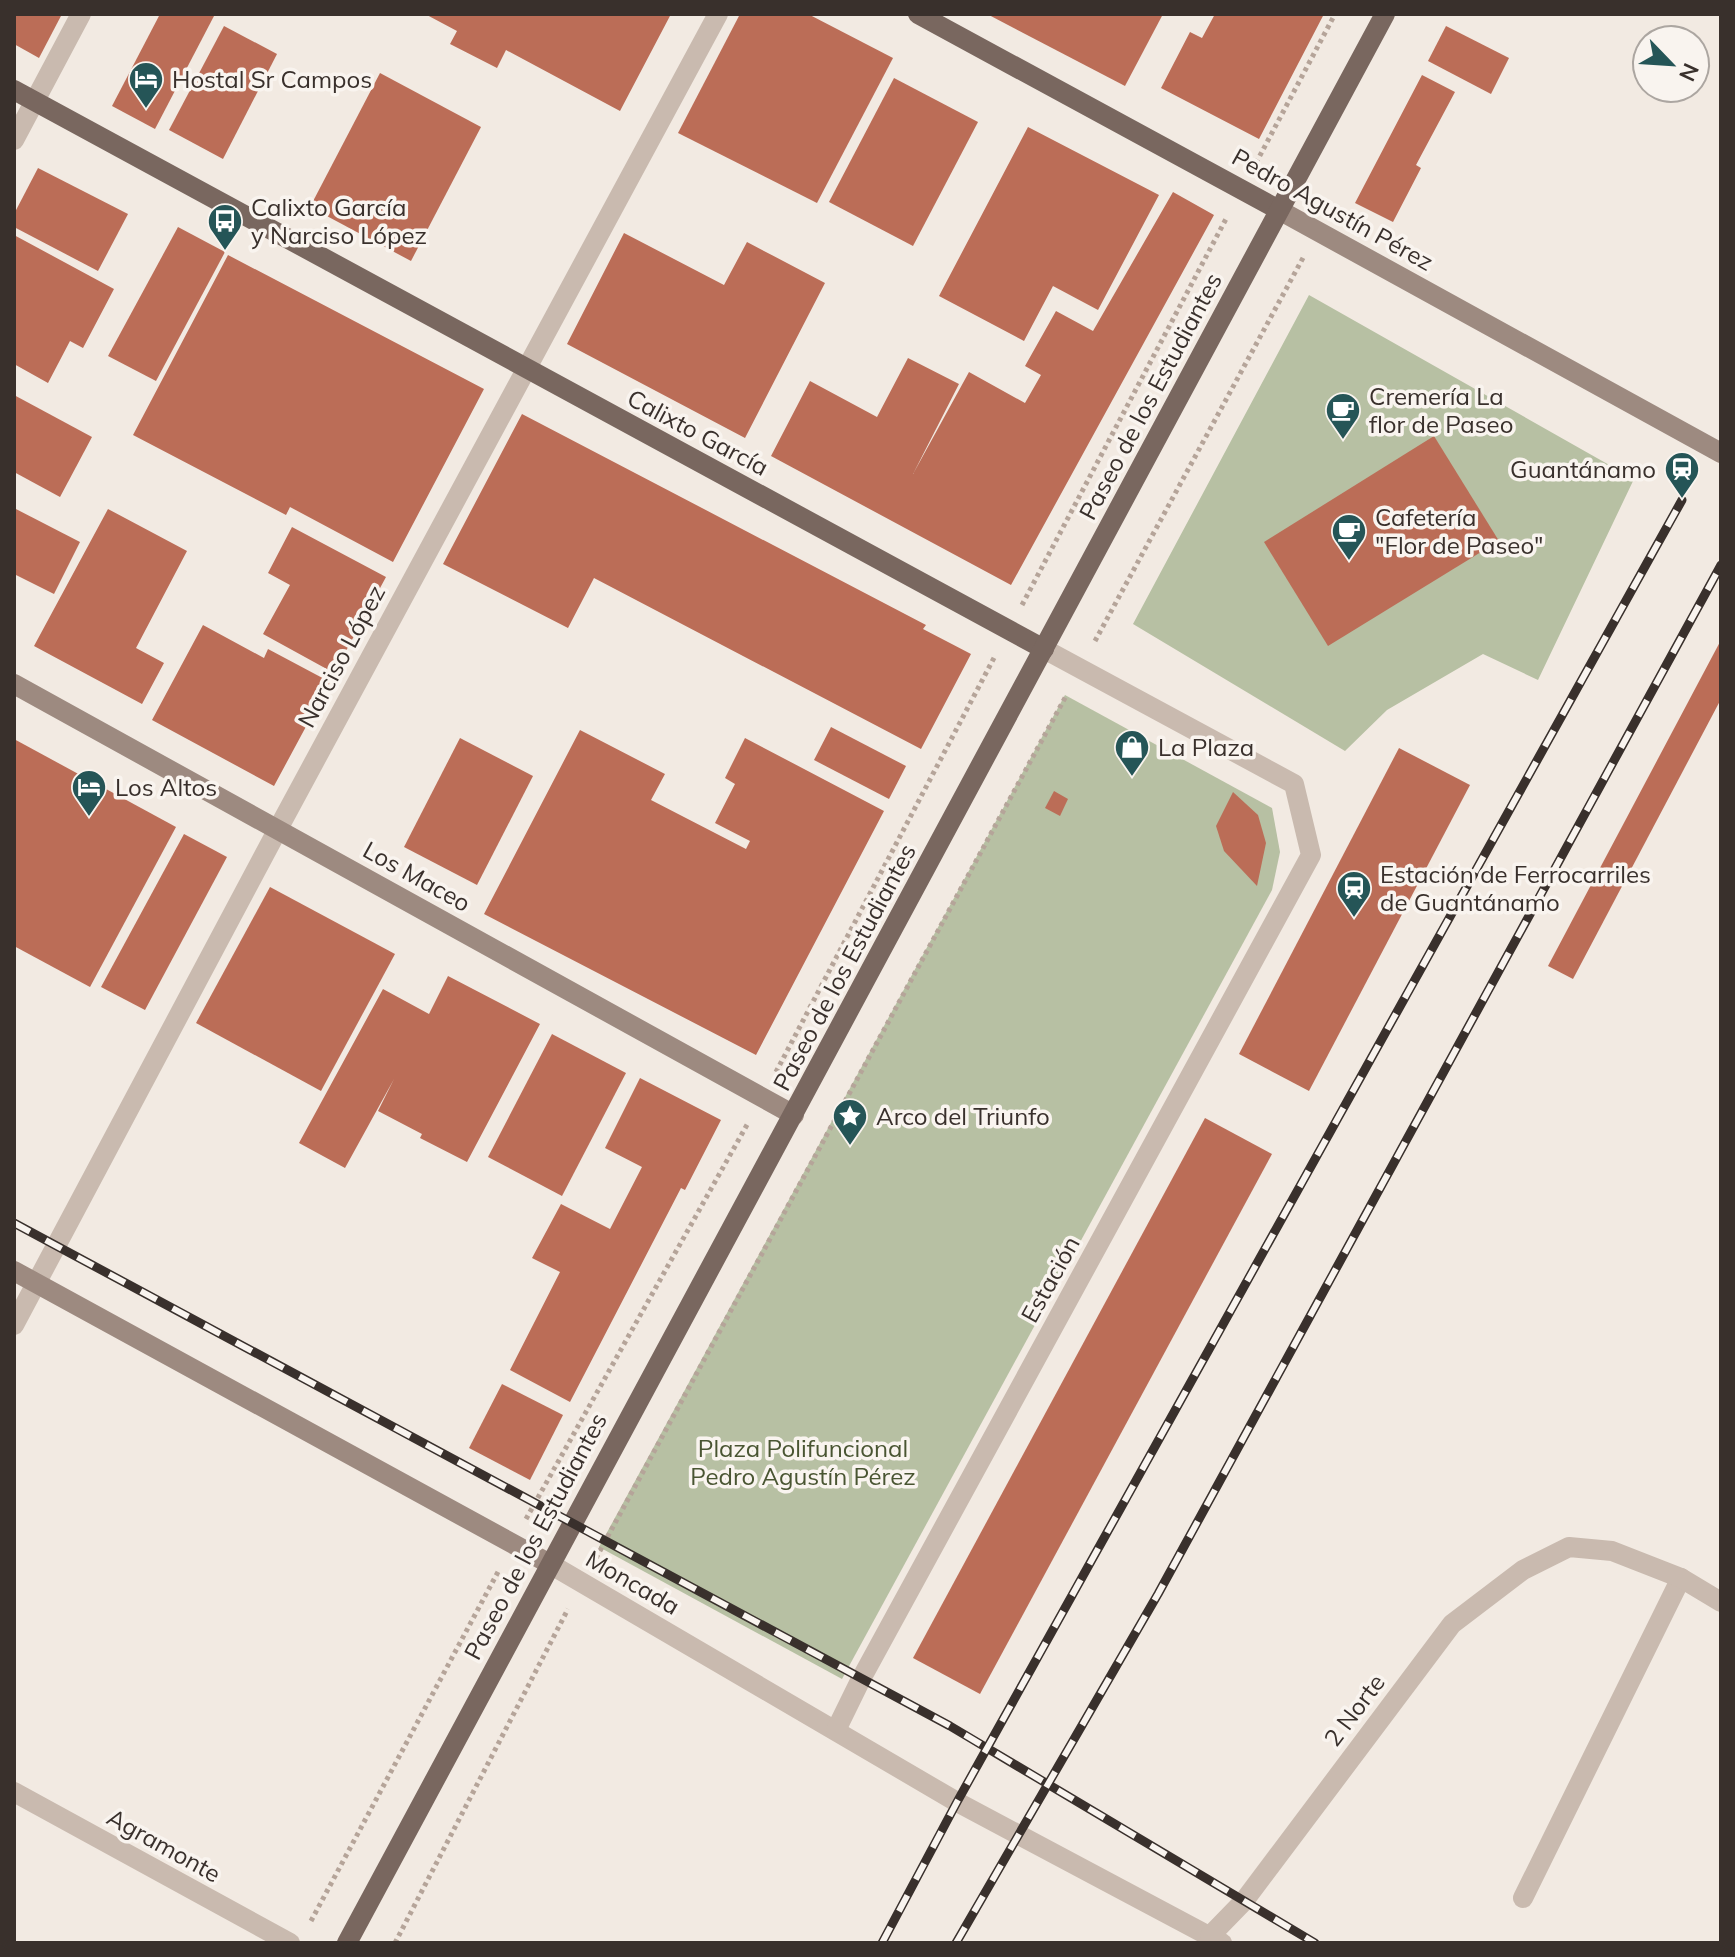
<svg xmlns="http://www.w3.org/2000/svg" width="1735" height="1957" font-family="Mulish,sans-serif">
<rect width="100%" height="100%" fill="#f2eae2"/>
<!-- green -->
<g fill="#b7c0a3">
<polygon points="1309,295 1634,479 1538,680 1483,654 1387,710 1345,751 1133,624"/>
<polygon points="1065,695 1272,808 1280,852 1272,890 842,1679 599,1547"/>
</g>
<!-- building -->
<g fill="#bb6d57">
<polygon points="14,14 62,14 39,58 14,44"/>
<polygon points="160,14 209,14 214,16 155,129 112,106"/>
<polygon points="425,14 671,14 620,111 506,50 497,68 450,44 457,31"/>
<polygon points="740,14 808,14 893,58 817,203 678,133"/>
<polygon points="987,14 1163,14 1125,86"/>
<polygon points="1215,14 1324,14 1259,139 1161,88 1190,32 1202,38"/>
<polygon points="224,26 277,54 223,159 169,130"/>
<polygon points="1446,26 1509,58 1491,94 1428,61"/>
<polygon points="380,73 481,127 411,261 310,207"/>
<polygon points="1422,75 1455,92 1416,165 1421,168 1393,222 1355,203"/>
<polygon points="894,78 978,122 913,246 829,202"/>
<polygon points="1028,127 1159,195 1098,310 1053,286 1024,341 939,296"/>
<polygon points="38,168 128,214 98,271 14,227 14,214"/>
<polygon points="1173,192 1214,215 1011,585 771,456 810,381 877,417 908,358 959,384 913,474 969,372 1025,403 1041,375 1025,366 1056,311 1093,331"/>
<polygon points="178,227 225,252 156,381 108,356"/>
<polygon points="624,233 724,285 747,242 825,283 745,438 567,344"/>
<polygon points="14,235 114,289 83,348 70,341 48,383 14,364"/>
<polygon points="228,255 484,389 393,562 290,507 286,515 133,435"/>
<polygon points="14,395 92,437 60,497 14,472"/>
<polygon points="522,414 926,625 923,629 971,654 921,749 594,578 568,628 443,564"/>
<polygon points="1434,436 1499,541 1328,646 1264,542"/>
<polygon points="14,508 80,542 54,594 14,574"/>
<polygon points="108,509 187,551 136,648 164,663 142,704 34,646"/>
<polygon points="292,527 386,577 334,673 263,634 290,585 268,573"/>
<polygon points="203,625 264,658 268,649 330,682 274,786 152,720"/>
<polygon points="1721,640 1721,699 1573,979 1548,966"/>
<polygon points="831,727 906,766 889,799 814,760"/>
<polygon points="580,730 665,774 651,800 746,849 750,841 715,823 735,784 725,778 745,738 884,811 756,1055 484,914"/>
<polygon points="460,738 533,776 477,885 404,847"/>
<polygon points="14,739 176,827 90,987 14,946"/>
<polygon points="1399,748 1470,785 1309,1091 1239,1054"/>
<polygon points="1054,791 1068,799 1060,816 1045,808"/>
<polygon points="1233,792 1258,815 1266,843 1257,886 1224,851 1216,826"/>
<polygon points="184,834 227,857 145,1010 101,987"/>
<polygon points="270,887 395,954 321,1091 196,1023"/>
<polygon points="448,976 540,1024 467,1162 420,1138 422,1134 378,1111 394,1079 345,1168 299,1143 383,989 429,1014"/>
<polygon points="552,1034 626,1073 562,1196 488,1157"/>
<polygon points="640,1078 721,1120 685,1190 681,1188 570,1402 510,1370 560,1272 532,1258 561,1204 610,1229 642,1167 605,1148"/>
<polygon points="1205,1118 1272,1154 980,1694 913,1658"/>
<polygon points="502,1384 563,1415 530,1480 469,1448"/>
</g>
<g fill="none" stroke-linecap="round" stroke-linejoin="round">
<!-- path -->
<g stroke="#b5a499" stroke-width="5" stroke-dasharray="4 4" stroke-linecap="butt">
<polyline points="1256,163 1335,14"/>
<polyline points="1022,605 1227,217"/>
<polyline points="1095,641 1304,256"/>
<polyline points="776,1072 995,656"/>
<polyline points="526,1519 748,1123"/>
<polyline points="596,1558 1066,696"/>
<polyline points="311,1921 499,1570"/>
<polyline points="395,1943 568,1609"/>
</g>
<!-- lane -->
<polyline stroke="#c9baaf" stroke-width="20" points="1523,1898 1681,1578"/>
<!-- street -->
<g stroke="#c9baaf" stroke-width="20">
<polyline points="14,140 81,14"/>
<polyline points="14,1325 278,829 718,14"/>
<polyline points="550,1564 957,1802 1222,1943"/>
<polyline points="836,1730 861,1679 1311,855 1294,784 1044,649"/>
<polyline points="14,1792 290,1943"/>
<polyline points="1210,1936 1244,1901 1452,1624 1523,1570 1569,1547 1612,1551 1681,1578 1721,1602"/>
</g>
<!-- secondary -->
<g stroke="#9d8a80" stroke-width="20">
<polyline points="1279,210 1721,453"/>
<polyline points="14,684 794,1115"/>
<polyline points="14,1271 550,1564"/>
</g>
<!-- primary -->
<g stroke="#79675f" stroke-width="20">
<polyline points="918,14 1279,210"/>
<polyline points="14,90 1044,649"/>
<polyline points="347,1943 1385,14"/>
</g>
<!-- rail casing -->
<g stroke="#39302c" stroke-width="9">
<g id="rail">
<polyline points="14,1223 950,1726 1315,1943"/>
<polyline points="882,1943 957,1802 1682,500"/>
<polyline points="956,1943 1158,1594 1721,565"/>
</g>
</g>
<!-- rail -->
<use href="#rail" stroke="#f9f4ef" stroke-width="6" stroke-dasharray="18" stroke-linecap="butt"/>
</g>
<!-- icons -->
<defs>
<g id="hotel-pin" transform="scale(1.8)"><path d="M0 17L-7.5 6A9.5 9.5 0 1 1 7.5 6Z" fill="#255557" stroke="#f9f4ef"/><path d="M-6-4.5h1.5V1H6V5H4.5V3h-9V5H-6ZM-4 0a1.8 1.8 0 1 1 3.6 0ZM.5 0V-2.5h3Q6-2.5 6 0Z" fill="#fff"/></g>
<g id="bus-pin" transform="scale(1.8)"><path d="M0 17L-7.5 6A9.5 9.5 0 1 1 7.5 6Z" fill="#255557" stroke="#f9f4ef"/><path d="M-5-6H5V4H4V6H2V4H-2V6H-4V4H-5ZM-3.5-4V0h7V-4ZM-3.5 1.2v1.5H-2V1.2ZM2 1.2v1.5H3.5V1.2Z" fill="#fff"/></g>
<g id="cafe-pin" transform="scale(1.8)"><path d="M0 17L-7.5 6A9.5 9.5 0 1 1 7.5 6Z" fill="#255557" stroke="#f9f4ef"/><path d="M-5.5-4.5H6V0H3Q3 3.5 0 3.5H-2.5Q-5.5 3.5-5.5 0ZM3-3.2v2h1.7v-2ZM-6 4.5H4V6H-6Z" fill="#fff"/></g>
<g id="station-pin" transform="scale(1.8)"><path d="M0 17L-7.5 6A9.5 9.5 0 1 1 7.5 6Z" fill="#255557" stroke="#f9f4ef"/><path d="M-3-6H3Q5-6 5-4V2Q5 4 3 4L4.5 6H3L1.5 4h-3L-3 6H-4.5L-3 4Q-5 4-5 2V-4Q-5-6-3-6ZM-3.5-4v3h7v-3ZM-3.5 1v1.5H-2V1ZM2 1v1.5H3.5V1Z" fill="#fff"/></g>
<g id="shop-pin" transform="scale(1.8)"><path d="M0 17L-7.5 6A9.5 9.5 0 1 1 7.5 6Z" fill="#255557" stroke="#f9f4ef"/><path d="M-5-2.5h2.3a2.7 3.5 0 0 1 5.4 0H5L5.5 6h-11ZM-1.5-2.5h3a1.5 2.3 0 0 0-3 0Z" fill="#fff"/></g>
<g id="sight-pin" transform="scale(1.8)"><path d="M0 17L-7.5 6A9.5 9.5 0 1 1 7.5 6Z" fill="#255557" stroke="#f9f4ef"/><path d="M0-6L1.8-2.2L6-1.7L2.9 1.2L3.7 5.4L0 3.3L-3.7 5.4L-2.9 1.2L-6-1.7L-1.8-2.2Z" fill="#fff"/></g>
</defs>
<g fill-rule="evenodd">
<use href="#hotel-pin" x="146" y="79"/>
<use href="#bus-pin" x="225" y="221"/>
<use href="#cafe-pin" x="1343" y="410"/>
<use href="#station-pin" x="1682" y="469"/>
<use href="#cafe-pin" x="1349" y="531"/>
<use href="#shop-pin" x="1132" y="747"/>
<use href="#hotel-pin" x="89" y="787"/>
<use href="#station-pin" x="1354" y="888"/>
<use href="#sight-pin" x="850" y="1116"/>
</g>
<g text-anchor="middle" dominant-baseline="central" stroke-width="7" stroke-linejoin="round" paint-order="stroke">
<!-- poi labels -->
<g font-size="24" fill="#39302c" stroke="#f9f4ef" text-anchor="start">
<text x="172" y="79">Hostal Sr Campos</text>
<text x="251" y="207">Calixto García<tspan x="251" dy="28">y Narciso López</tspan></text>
<text x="1369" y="396">Cremería La<tspan x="1369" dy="28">flor de Paseo</tspan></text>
<text x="1656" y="469" text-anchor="end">Guantánamo</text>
<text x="1375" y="517">Cafetería<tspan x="1375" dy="28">"Flor de Paseo"</tspan></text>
<text x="1158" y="747">La Plaza</text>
<text x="115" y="787">Los Altos</text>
<text x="1380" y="874">Estación de Ferrocarriles<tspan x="1380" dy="28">de Guantánamo</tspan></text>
<text x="876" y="1116">Arco del Triunfo</text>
</g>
<!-- street labels -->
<g font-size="24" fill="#39302c" stroke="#f9f4ef">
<text transform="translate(1333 209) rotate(29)">Pedro Agustín Pérez</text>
<text transform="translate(1150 396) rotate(-62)">Paseo de los Estudiantes</text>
<text transform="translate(698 432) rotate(28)">Calixto García</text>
<text transform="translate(341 656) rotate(-62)">Narciso López</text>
<text transform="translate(417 876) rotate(29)">Los Maceo</text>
<text transform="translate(844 967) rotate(-62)">Paseo de los Estudiantes</text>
<text transform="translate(1050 1279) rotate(-61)">Estación</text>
<text transform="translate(535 1536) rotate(-62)">Paseo de los Estudiantes</text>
<text transform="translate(633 1582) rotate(30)">Moncada</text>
<text transform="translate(1354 1710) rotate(-53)">2 Norte</text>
<text transform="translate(164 1845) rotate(29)">Agramonte</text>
</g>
<!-- park labels -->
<g font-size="24" fill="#495532" stroke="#f9f4ef">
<text x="803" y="1448">Plaza Polifuncional<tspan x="803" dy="28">Pedro Agustín Pérez</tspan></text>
</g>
</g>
<!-- border -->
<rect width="1735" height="1957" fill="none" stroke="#39302c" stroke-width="32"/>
<!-- north arrow -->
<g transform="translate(1671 64) rotate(115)"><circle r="38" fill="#f9f4ef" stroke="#aca6a1" stroke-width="2"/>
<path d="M0-6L14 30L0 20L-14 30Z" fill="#255557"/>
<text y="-12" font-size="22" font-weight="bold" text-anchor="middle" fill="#39302c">N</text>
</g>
</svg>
